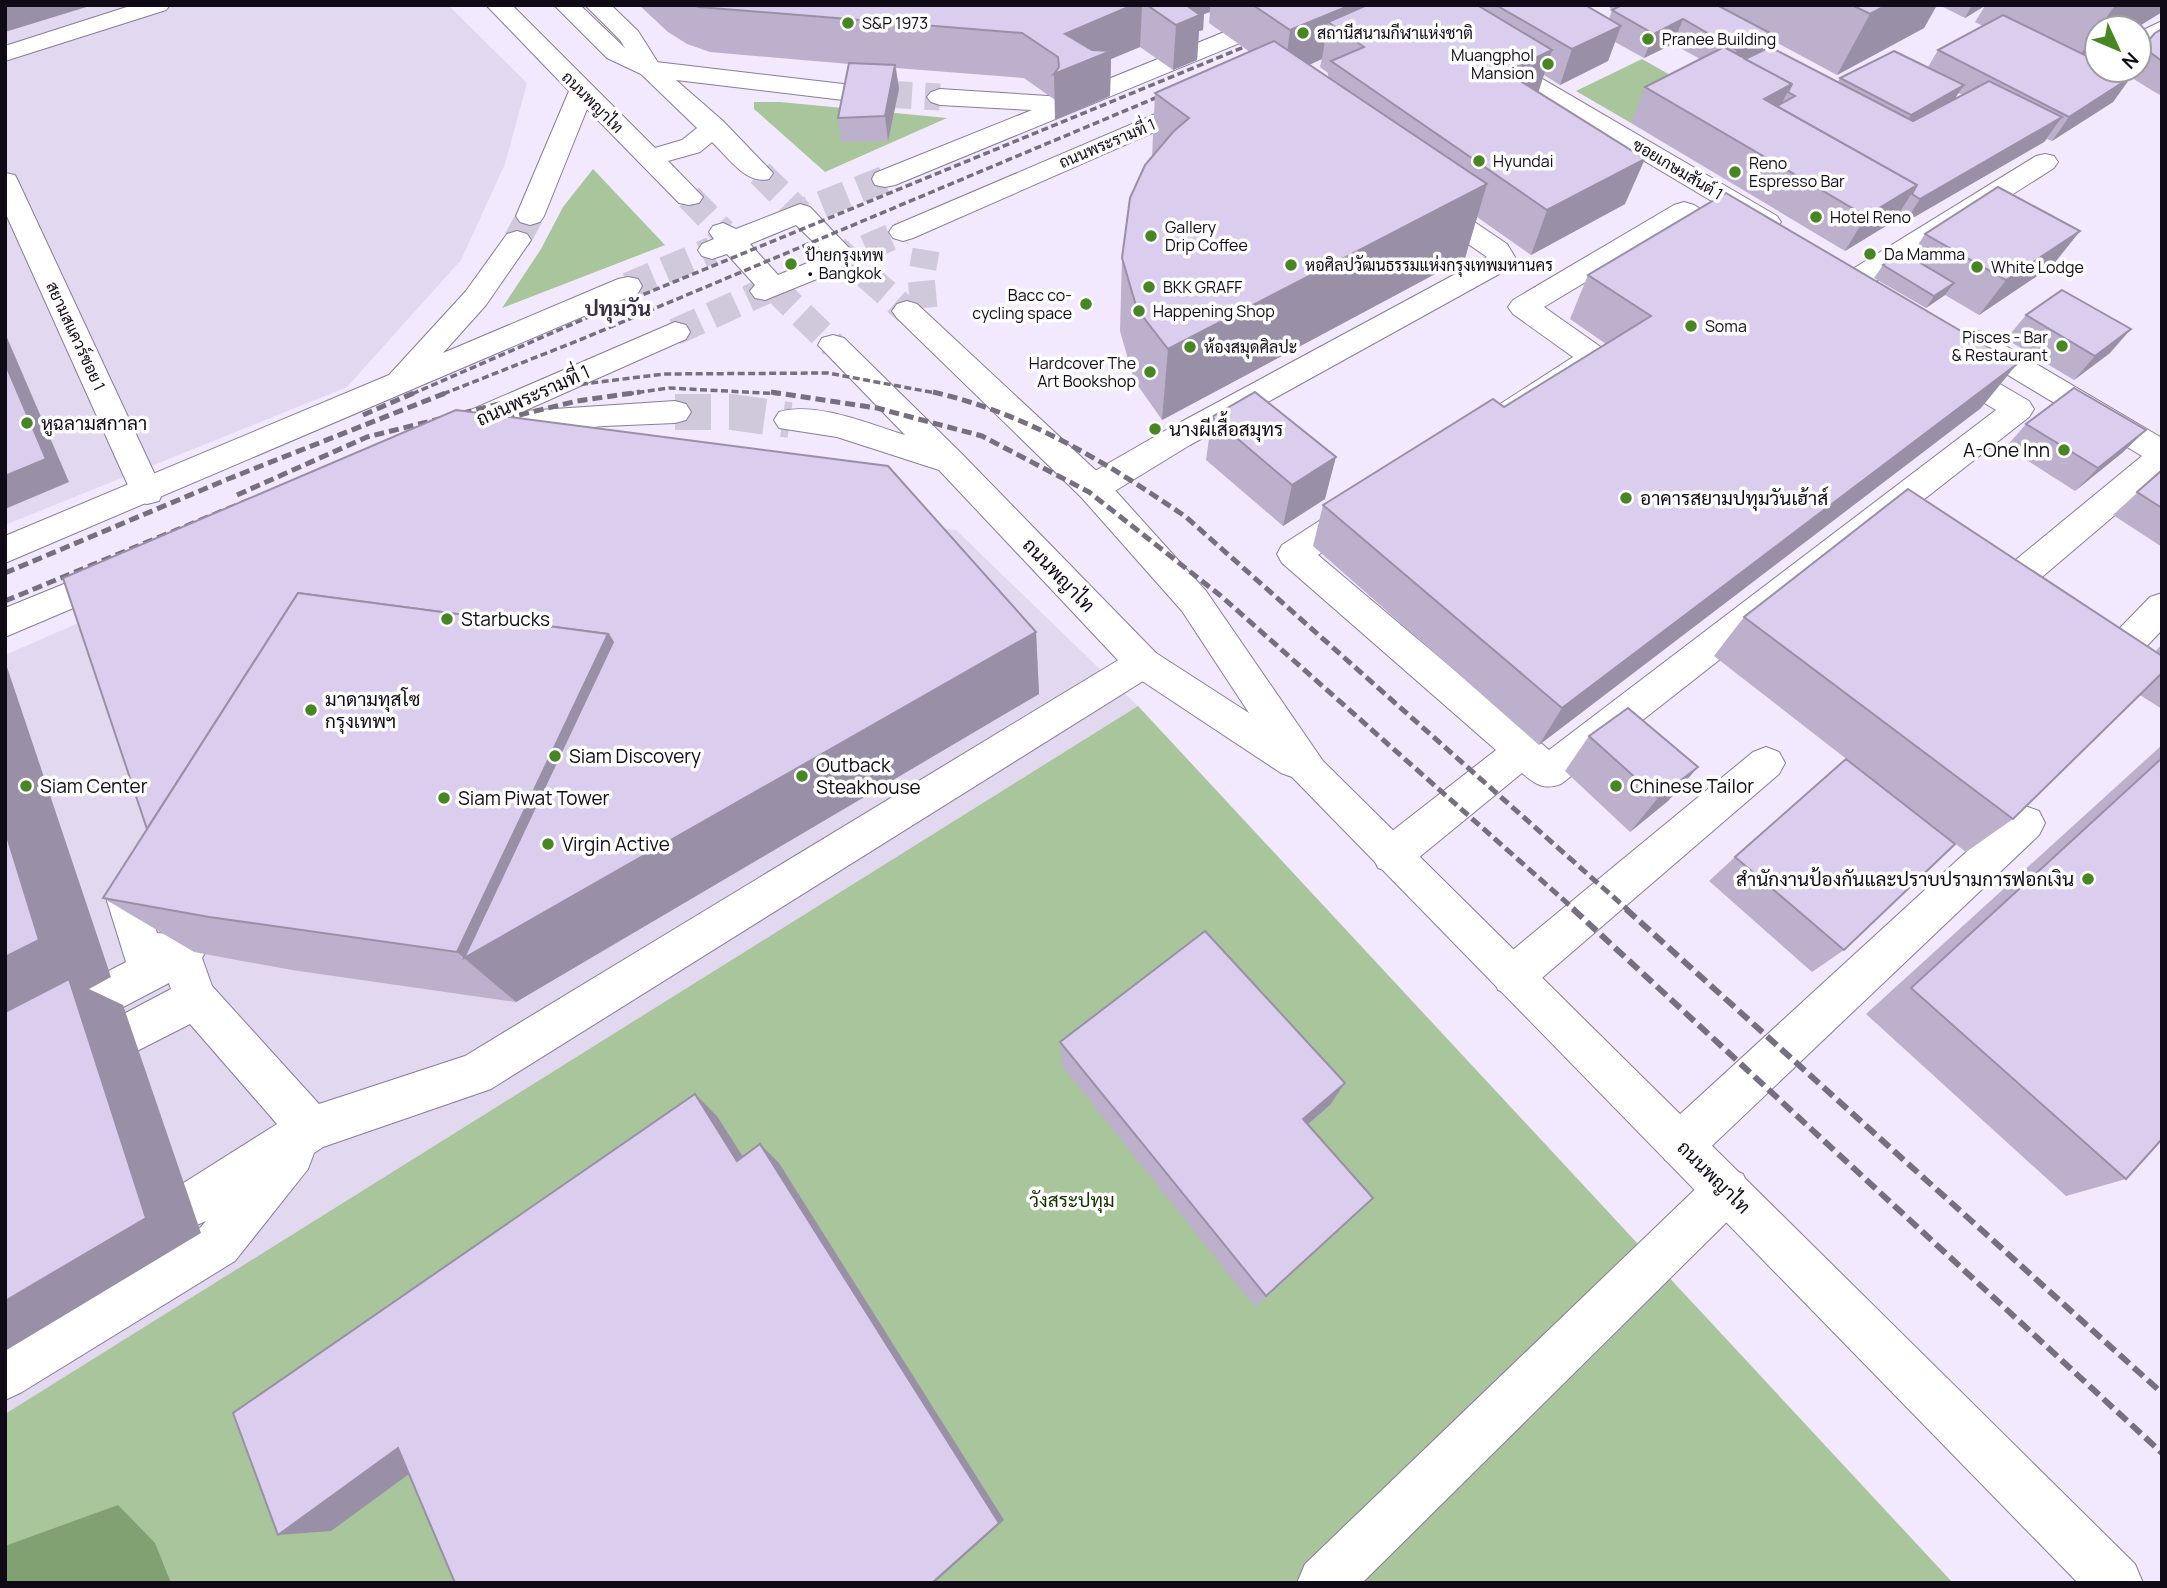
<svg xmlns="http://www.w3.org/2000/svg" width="2167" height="1588" font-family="Manrope,Sarabun,sans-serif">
<rect width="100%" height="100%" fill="#f2e9fe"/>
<!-- built -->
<g fill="#e2d8f0">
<polygon points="5,5 448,5 527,83 505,164 461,260 347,387 5,525"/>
<polygon points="448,462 956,530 1138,706 5,1414 5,655"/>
</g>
<!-- green -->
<g fill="#a8c59b">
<polygon points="1642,59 1695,89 1631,123 1576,91"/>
<polygon points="754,102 780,102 947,118 825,172 754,109"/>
<polygon points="593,169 665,245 502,308 541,249 563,207"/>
<polygon points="1138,706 1953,1583 5,1583 5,1414"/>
</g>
<!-- water -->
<polygon fill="#81a173" points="118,1505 155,1543 171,1583 5,1583 5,1546"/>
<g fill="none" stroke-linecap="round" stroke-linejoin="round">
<!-- major-tunnel-far1 -->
<g stroke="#d0c8db" stroke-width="27" stroke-dasharray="27 13" stroke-linecap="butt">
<polyline points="845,92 940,97"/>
<polyline points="760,173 800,213 885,179"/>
<polyline points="689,197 723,232"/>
<polyline points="517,240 530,216"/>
<polyline points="836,249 907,311"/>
<polyline points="829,264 903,232"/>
<polyline points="628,286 712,250"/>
<polyline points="773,287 833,345"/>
<polyline points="924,308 921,278 926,250"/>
<polyline points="675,332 765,291"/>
</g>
<!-- major-tunnel -->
<polyline stroke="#d0c8db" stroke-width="36" stroke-dasharray="36 18" stroke-linecap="butt" points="675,412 731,412 790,420"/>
<!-- minor casing -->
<g stroke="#897c9a" stroke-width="2">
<g id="minor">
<polygon points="133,5 170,5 166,10 5,61 5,46"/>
<polygon points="585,5 611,5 638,31 662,69 659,74 650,76 641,74 620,40"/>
<polygon points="2162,21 2162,38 2139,49 2139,32"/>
<polygon points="1494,54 1503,56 1777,216 1781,222 1777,228 1767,231 1757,228 1485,66 1482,61 1485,56"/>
<polygon points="2045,154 2054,156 2058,162 2054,168 1871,284 1861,286 1851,284 1847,277 1851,270 2036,156"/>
<polygon points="5,173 15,175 18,181 163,492 159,501 147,504 135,501 131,492 5,212"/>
<polygon points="1429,196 1439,198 1507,244 1515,257 1510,268 1190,445 1105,497 1093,500 1081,497 1077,488 1081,479 1168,429 1487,257 1419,210 1415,204 1419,198"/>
<path d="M1684,202L1694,205L2029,401L2034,409L2029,417L1561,784C1544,790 1536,785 1522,773L1406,868L1392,873L1378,868L1372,855L1378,842L1496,750L1282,563L1277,554L1282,545L1573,357L1513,314L1508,307L1513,300L1674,205ZM1684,223L1996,410L1549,750L1318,555L1605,364L1609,357L1605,350L1544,307Z"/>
<polygon points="1971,329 1982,332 2162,438 2162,475 2003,610 1991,614 1979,610 1974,600 1979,590 2142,456 1960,346 1956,339 1960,332"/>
<polygon points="2162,593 2162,630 2111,684 2098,689 2085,684 2080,674 2085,664 2150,597"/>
<path d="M1143,648L1156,653L1161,663L1156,673L491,1089L323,1147L314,1153L308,1169L235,1261L22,1392L5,1400V1347L201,1227L206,1221L190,1228L174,1221L167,1205L174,1189L277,1124L190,1024L133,1053L118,1047L112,1032L118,1017L171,989L169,983L5,1069V1025L126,962L107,901C116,881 131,864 151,856L165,861L171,874L165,887L149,906L157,933L170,934L182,918L176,902L182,889L196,884L210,889L224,921L202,958L212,986L319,1104L465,1056L1130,653Z"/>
<polygon points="1766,747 1779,752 1785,763 1779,774 1528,990 1513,996 1498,990 1492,976 1498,962 1753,752"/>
<polygon points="2025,806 2039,811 2045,823 2039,835 1697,1160 1681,1167 1665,1160 1658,1144 1665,1128 2011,811"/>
<polygon points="1727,1167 1743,1174 1750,1190 1743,1206 1362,1583 1297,1583 1305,1564 1711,1174"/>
</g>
</g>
<!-- major casing -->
<g stroke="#897c9a" stroke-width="2">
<g id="major">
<path d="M486,5H512L655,148L682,140L697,128L641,74L607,58L554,5H580L625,48L656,62L843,84L852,87L856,92L852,97L843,100L676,80L723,121L773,173L769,179C746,185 728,157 712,142L700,152L668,161L703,197L699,203L689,205L679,203L587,109L544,216L540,222L530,225L520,222L516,216L569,91Z"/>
<polygon points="1291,5 1324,5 1320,10 895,185 885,187 875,185 872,179 875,173 1032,110 940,105 931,102 927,97 931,92 940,89 1064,97"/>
<polygon points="1200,95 1209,98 1213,103 1209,108 913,238 903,241 893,238 889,232 893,226"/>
<path d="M800,204L810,207L850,249L846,255L838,257L843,264L839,270L765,300L755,298L750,291L755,285L727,254L712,259L702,256L698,250L702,244L714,239L709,232L713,226L723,223L736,229ZM796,225L827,255L778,275L750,244Z"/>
<polygon points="517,231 527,234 531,240 486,305 443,353 618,279 628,277 638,279 642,286 638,293 5,563 5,536 389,375 466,291 507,234"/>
<path d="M907,301L917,304L1105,479L1206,591L1323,761L2135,1564L2143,1583H2078L1292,777L1281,773L1130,673L939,470L837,437L779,428L774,420L779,412C815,401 869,424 905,435L818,345L822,338L833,335L844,338L962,454L1156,653L1249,713L1182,611L1081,497L897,318L892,311L897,304Z"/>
<polygon points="675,322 686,325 690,332 686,339 524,411 675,401 686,404 691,412 686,420 675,423 604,426 488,437 476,433 440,447 429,444 424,436 429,428"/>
<polygon points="118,562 130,566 135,575 130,584 5,637 5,608"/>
</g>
</g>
<!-- minor -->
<use href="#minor" fill="#fff" fill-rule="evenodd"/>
<!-- major -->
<use href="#major" fill="#fff" fill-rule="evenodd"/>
<!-- rail-far2 -->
<g stroke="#766f7f" stroke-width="3.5" stroke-dasharray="7 3.5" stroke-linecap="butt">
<polyline points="412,394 584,319 1261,40"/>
<polyline points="443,394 582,339 1172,91"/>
<polyline points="540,394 575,385 664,374 828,373 941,394"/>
<polyline points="627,394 669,388 783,394"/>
</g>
<!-- rail-far1 -->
<g stroke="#766f7f" stroke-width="5" stroke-dasharray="10 5" stroke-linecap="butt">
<polyline points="771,392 877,408 982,436 1089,492 1221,596 1575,910"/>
<path d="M933,392C1026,413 1109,464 1186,517L1628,910"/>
<polyline points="363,415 416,392"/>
<polyline points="490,422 577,401 640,392"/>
<polyline points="237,495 367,437 547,392"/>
<polyline points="5,573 228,479 448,392"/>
<polyline points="5,601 254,498"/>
</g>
<!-- rail -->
<g stroke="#766f7f" stroke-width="6" stroke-dasharray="13 6" stroke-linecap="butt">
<polyline points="1573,909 2162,1453"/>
<polyline points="1626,909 2162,1393"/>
</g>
</g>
<!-- wall -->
<g fill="#bcb0cd" fill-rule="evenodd">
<path d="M639,5H1585L1609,19L1612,10H1613L1606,5H1937L1924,28L1837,75L1768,38L1762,51L1838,82L1840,78L1928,67L1938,50L1983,26L1975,22L1985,6L1965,18L1939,5H2162V12L2136,28H2097V52L2089,57L2131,77L2113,102L2052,141L2047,139L2044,142L1904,223L1896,218L1894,221L1845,251L1631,123L1645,87L1700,59L1673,44L1644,58L1615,42L1608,61L1560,85L1544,75L1538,93L1625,204L1531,255L1477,217L1465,258L1162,420L1134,380L1120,331L1122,258L1152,157L1155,93L1250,52L1209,23L1210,12L1204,14L1203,30L1199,31L1197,60L1173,70L1140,47L1111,59L1110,96L1055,120V100L1024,78L896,68L899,89L888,141L842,142L838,118L849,64L710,52L687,44L668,32ZM1322,59L1320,67L1328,73V77L1309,65ZM1958,93L1963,95L1954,100Z"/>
<polygon points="2162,29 2162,96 2153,91 2132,78 2129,70 2139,70 2139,53 2146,43"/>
<polygon points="2080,231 2052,266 1979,315 1945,295 1926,308 1874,278 1883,265 1910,257 1925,234"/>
<polygon points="1588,275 1981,408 1539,745 1313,546 1323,505 1504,407 1606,344 1570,319"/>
<polygon points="2026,315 2110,353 2074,380 2006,339"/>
<polygon points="1212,417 1325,499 1283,526 1206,460"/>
<polygon points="2026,424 2146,430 2122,453 2075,491 2006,447"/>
<polygon points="2162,470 2162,547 2113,515"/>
<polygon points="1744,617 2155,652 2162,644 2162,709 2140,695 2013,819 1966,852 1714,656"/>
<polygon points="1036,632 1039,694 516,1002 292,970 194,952 103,898"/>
<polygon points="1589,736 1698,767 1668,801 1630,832 1565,771"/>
<polygon points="2162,745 2162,1139 2126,1179 2066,1196 1866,1014"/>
<polygon points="1735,857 1844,950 1812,972 1709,881"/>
<polygon points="1060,1042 1330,1105 1308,1124 1373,1198 1255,1307 1062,1066"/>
</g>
<!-- shaded-wall -->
<g fill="#9990a7">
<polygon points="5,5 93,5 5,32"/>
<polygon points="1133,5 1142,5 1140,47 1111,59 1110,96 1055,120 1054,74 1066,69 1065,34"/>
<polygon points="1174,5 1210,5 1210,12 1204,14 1203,30 1199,31 1197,60 1173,70 1176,25"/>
<polygon points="1351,5 1445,5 1328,22 1322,59 1284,76 1290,30"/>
<polygon points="1887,5 1937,5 1924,28 1837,75 1870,14"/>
<polygon points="1972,5 1986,5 1965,18"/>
<polygon points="2117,5 2162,5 2162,12 2136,28 2099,28 2113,8"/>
<polygon points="1683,19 1673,44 1644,58 1654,34"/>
<polygon points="1621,26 1608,61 1560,85 1572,49"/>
<polygon points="2097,31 2097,52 2071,68"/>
<polygon points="1770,33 1759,58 1726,74 1737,50"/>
<polygon points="1552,50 1537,96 1506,72"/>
<polygon points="895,65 899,89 888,141 885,116"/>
<polygon points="2131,77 2113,102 2052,141 2069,117"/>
<polygon points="1792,84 1775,116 1764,99"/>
<polygon points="1964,85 1948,109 1896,139 1911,115"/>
<polygon points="2062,117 2044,142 1904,223 1920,199"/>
<polygon points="1645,159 1625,204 1531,255 1547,210"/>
<polygon points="1487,184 1465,258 1162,420 1168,349"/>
<polygon points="1917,185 1894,221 1845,251 1866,216"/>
<polygon points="2080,231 2052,266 1979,315 2006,280"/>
<polygon points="1954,283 1945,295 1926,308 1934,296"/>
<polygon points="2131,329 2110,353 2074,380 2095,356"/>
<polygon points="5,333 69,482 5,509"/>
<polygon points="2017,364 1981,408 1539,745 1562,708"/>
<polygon points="2146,430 2122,453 2075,491 2098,468"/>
<polygon points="1336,457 1325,499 1283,526 1292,485"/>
<polygon points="1036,632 1039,694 516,1002 457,952 608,634"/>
<polygon points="5,661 111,977 89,989 123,1005 201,1233 5,1351"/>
<polygon points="1698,767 1668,801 1630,832 1658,798"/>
<polygon points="1345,1083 1330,1105 1291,1139 1303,1119"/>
<polygon points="695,1094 717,1116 757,1179 737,1161"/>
<polygon points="760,1144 779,1163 1004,1520 934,1583 932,1583"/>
<polygon points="398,1448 442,1450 331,1531 278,1535"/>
</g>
<!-- building -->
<g fill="#dbcdee" stroke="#9990a7" stroke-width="2">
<polygon points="693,5 1133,5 1065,34 1092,50 1111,51 1054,74 1059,67 1058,57 1022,33 699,7"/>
<polygon points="1147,5 1186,5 1200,15 1176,25"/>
<polygon points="1253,5 1351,5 1290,30"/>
<polygon points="1367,5 1477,5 1552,50 1506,72 1645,159 1547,210 1331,61 1364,47 1328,22"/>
<polygon points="1496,5 1585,5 1621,26 1572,49"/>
<polygon points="1622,5 1717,5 1770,33 1737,50 1683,19 1654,34 1612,10"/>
<polygon points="1852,5 1887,5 1870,14"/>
<polygon points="2003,15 2097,61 2097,70 2116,70 2131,77 2069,117 1938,50"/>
<polygon points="2162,29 2162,61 2151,53 2146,43 2155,33"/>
<polygon points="1274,41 1487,184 1168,349 1137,309 1122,258 1130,198 1145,165 1173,132 1189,118 1155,93"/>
<polygon points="1724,47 1792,84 1764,99 1917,185 1866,216 1645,87"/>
<polygon points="1770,47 1913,121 1989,81 2062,117 1920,199 1912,194 1917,185 1777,106 1795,96 1788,92 1792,84 1745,59"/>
<polygon points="1894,51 1964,85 1911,115 1840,78"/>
<polygon points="849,63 895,65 885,116 838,118"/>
<polygon points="1998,187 2080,231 2006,280 1925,234"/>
<polygon points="1726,193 2017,364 1562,708 1323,505 1493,399 1504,407 1651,316 1588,275"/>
<polygon points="1902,252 1954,283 1934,296 1883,265"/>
<polygon points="2062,290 2131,329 2095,356 2026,315"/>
<polygon points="5,363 46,459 5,476"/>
<polygon points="2074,388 2146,430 2098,468 2026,424"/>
<polygon points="1255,392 1336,457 1292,485 1212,417"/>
<polygon points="456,410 888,466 1036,632 464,958 613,642 608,634 298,593 147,829 63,578"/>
<polygon points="2162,470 2162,508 2137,492"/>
<polygon points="1908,489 2162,656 2162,673 2013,819 1744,617"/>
<polygon points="298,593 608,634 457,952 209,917 103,898"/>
<polygon points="1628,708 1698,767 1658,798 1589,736"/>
<polygon points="2162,758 2162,1139 2126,1179 1911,988"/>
<polygon points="1846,759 1955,844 1844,950 1735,857"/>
<polygon points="5,830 39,940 5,957"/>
<polygon points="1205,931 1345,1083 1303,1119 1373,1198 1266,1296 1060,1042"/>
<polygon points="69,979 146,1218 5,1301 5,1012"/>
<polygon points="695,1094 737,1161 760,1144 999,1523 932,1583 455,1583 398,1448 278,1535 233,1413"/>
</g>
<!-- markers -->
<g fill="#488523" stroke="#fff" stroke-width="2.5">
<circle cx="848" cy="23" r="7"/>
<circle cx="1303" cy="33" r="7"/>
<circle cx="1648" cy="39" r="7"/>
<circle cx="1548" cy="64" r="7"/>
<circle cx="1479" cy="161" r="7"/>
<circle cx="1735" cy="172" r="7"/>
<circle cx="1816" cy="217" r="7"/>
<circle cx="1151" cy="236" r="7"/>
<circle cx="1870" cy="254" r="7"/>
<circle cx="791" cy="264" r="7"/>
<circle cx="1291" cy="265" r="7"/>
<circle cx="1977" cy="267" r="7"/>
<circle cx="1149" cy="287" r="7"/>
<circle cx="1086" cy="304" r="7"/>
<circle cx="1139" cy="311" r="7"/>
<circle cx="1691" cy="326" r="7"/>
<circle cx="2062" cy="346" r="7"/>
<circle cx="1190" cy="347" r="7"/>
<circle cx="1150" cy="372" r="7"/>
<circle cx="27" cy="423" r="7"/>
<circle cx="1155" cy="429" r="7"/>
<circle cx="2064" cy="450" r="7"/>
<circle cx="1626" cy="498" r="7"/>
<circle cx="447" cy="619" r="7"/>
<circle cx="311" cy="710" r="7"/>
<circle cx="555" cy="756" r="7"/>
<circle cx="802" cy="776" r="7"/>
<circle cx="26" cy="786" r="7"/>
<circle cx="1616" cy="786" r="7"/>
<circle cx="444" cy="798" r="7"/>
<circle cx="548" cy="844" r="7"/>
<circle cx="2088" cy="879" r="7"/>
</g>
<g text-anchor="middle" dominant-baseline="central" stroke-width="7" stroke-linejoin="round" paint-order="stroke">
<!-- far-poi labels -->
<g font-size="16" fill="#0f0a15" stroke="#fff" text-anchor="start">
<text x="862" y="23">S&amp;P 1973</text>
<text x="1317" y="33">สถานีสนามกีฬาแห่งชาติ</text>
<text x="1662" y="39">Pranee Building</text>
<text x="1534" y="55" text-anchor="end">Muangphol<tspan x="1534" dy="18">Mansion</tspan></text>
<text x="1493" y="161">Hyundai</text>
<text x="1749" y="163">Reno<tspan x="1749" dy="18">Espresso Bar</tspan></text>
<text x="1830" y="217">Hotel Reno</text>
<text x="1165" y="227">Gallery<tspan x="1165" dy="18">Drip Coffee</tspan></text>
<text x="1884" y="254">Da Mamma</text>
<text x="805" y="255">ป้ายกรุงเทพ<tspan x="805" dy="18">• Bangkok</tspan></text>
<text x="1305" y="265">หอศิลปวัฒนธรรมแห่งกรุงเทพมหานคร</text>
<text x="1991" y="267">White Lodge</text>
<text x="1163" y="287">BKK GRAFF</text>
<text x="1072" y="295" text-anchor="end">Bacc co-<tspan x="1072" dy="18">cycling space</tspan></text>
<text x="1153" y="311">Happening Shop</text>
<text x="1705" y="326">Soma</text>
<text x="2048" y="337" text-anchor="end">Pisces - Bar<tspan x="2048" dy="18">&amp; Restaurant</tspan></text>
<text x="1204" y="347">ห้องสมุดศิลปะ</text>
<text x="1136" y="363" text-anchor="end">Hardcover The<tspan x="1136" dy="18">Art Bookshop</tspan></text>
</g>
<!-- far-street labels -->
<g font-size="16" fill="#0f0a15" stroke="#fff">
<text transform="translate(593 102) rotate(45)">ถนนพญาไท</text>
<text transform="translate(1107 143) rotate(-23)">ถนนพระรามที่ 1</text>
<text transform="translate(1678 169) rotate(31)">ซอยเกษมสันต์ 1</text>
<text transform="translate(76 336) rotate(65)">สยามสแควร์ซอย 1</text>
</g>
<!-- street labels -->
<g font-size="19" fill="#0f0a15" stroke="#fff">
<text transform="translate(533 395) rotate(-24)">ถนนพระรามที่ 1</text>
<text transform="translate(1059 575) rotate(46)">ถนนพญาไท</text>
<text transform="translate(1714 1177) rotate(45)">ถนนพญาไท</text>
</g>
<!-- poi labels -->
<g font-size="19" fill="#0f0a15" stroke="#fff" text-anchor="start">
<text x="41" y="423">หูฉลามสกาลา</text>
<text x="1169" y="429">นางผีเสื้อสมุทร</text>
<text x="2050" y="450" text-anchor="end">A-One Inn</text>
<text x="1640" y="498">อาคารสยามปทุมวันเฮ้าส์</text>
<text x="461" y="619">Starbucks</text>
<text x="325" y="699">มาดามทุสโซ<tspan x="325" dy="22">กรุงเทพฯ</tspan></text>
<text x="569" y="756">Siam Discovery</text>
<text x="816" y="765">Outback<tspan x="816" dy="22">Steakhouse</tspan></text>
<text x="40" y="786">Siam Center</text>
<text x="1630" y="786">Chinese Tailor</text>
<text x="458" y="798">Siam Piwat Tower</text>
<text x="562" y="844">Virgin Active</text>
<text x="2074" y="879" text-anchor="end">สำนักงานป้องกันและปราบปรามการฟอกเงิน</text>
</g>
<!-- park labels -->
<g font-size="19" fill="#143200" stroke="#fff">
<text x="1072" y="1200">วังสระปทุม</text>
</g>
<!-- far-district labels -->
<g font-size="21" font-weight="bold" fill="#382c46" stroke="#fff">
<text x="618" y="308">ปทุมวัน</text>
</g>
</g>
<!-- border -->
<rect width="2167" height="1588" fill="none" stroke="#0f0a15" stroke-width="14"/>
<!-- north arrow -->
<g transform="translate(2118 49) rotate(134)"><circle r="33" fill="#ffffff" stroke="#9f9da1" stroke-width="2"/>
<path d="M0-5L12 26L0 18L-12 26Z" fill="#488523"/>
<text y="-10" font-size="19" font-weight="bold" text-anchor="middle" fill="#0f0a15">N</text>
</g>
</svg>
